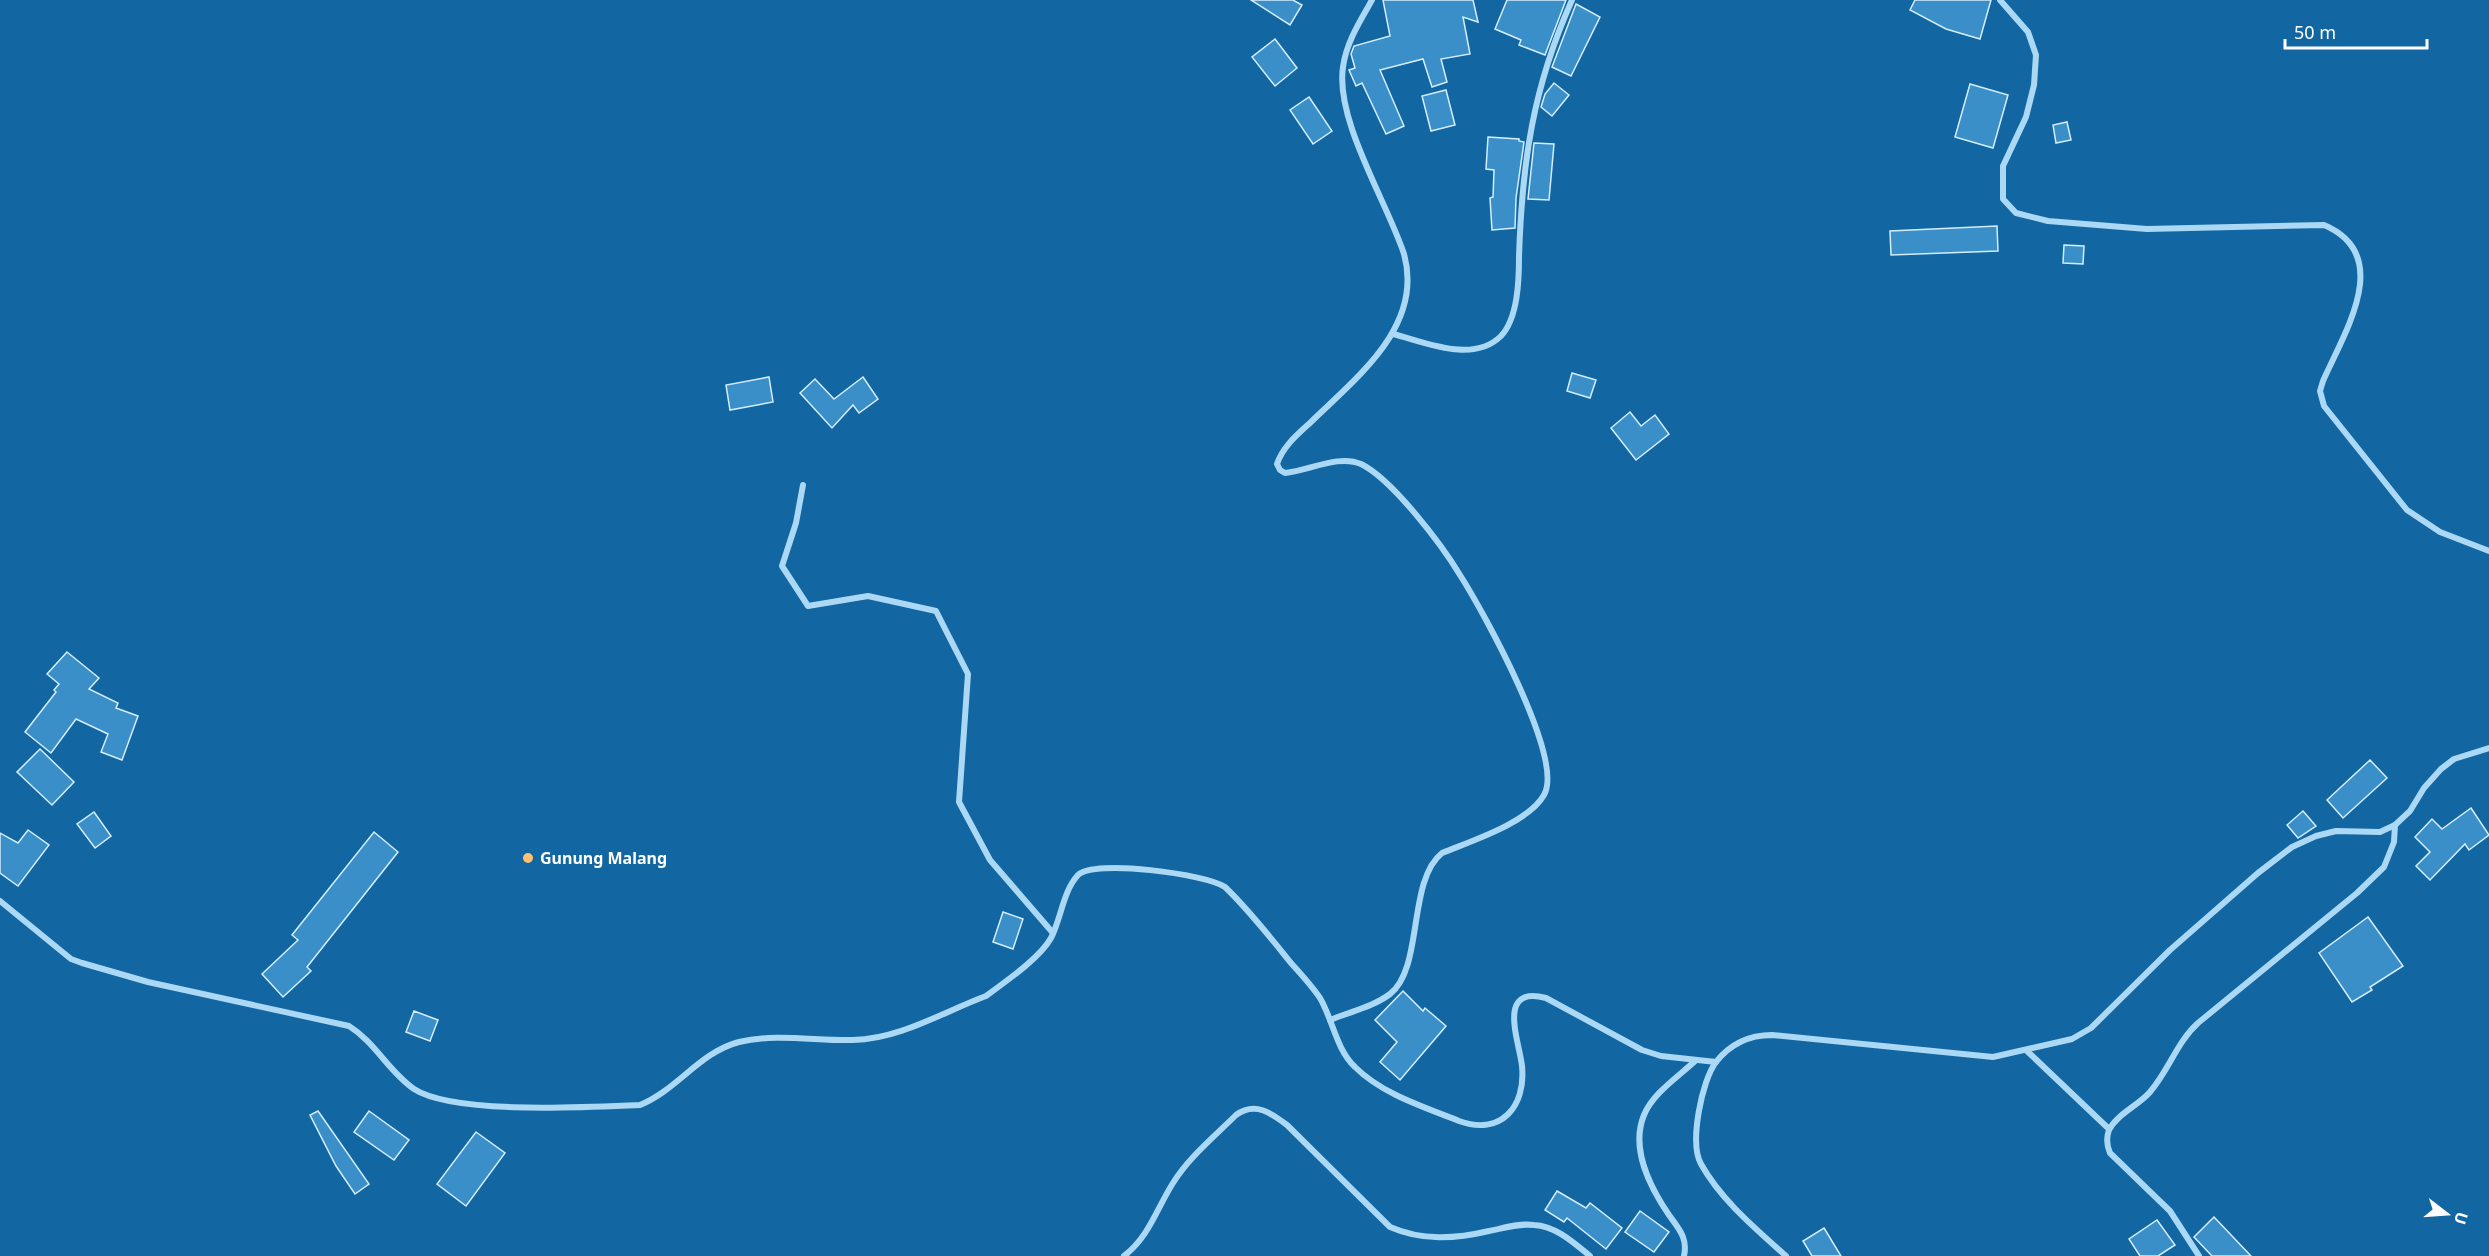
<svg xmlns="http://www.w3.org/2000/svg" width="2489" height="1256" font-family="'Noto Sans',sans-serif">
<rect width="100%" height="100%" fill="#1266a1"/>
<!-- building -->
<g fill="#3b8fc8" stroke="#d4edfe" stroke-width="1.5">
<polygon points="1251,0 1293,0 1302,5 1290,25"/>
<polygon points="1383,0 1473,0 1478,22 1463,17 1470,54 1441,59 1447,82 1432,87 1423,59 1380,70 1404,126 1386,134 1362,83 1356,86 1349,70 1355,68 1351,54 1354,46 1390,36"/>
<polygon points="1507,0 1566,0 1545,55 1519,45 1521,40 1495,29"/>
<polygon points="1915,0 1991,0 1980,39 1946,29 1910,10"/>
<polygon points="1576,4 1600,17 1571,76 1552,67"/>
<polygon points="1275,39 1297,68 1275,86 1252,57"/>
<polygon points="1554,83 1569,95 1552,116 1541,107 1545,94"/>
<polygon points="1970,84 2008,95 1993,148 1955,137"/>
<polygon points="1446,90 1455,125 1431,131 1422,96"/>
<polygon points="1309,97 1332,131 1313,144 1290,110"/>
<polygon points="2067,122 2071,140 2056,143 2053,125"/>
<polygon points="1488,137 1519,139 1519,141 1524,142 1516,198 1515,228 1492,230 1490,198 1493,197 1494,170 1486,169"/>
<polygon points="1534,143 1554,144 1549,200 1528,199"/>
<polygon points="1997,226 1998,251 1891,255 1890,231"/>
<polygon points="2064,245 2084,246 2083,264 2063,263"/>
<polygon points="1572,373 1596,380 1590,398 1567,391"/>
<polygon points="769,377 773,402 730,410 726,385"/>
<polygon points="863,377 878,399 859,413 853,405 832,428 800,393 815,379 834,399"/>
<polygon points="1630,412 1641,426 1655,415 1669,434 1636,460 1611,428"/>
<polygon points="67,652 99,678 89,689 118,703 116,708 138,716 122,760 101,752 108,734 76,719 51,753 25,732 56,692 54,690 59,684 47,674"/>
<polygon points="40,749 74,782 52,805 17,772"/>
<polygon points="2370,760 2387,778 2343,818 2327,800"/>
<polygon points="2471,808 2489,835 2469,850 2465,844 2430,880 2416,866 2430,852 2415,837 2432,819 2442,829"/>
<polygon points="2303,811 2316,826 2298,838 2287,825"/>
<polygon points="94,812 111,836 95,848 77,824"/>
<polygon points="28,830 49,845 18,886 0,873 0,833 18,843"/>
<polygon points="374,832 398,852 307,967 311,971 283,997 262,974 298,940 292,935"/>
<polygon points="1003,912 1023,919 1013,949 993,942"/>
<polygon points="2368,917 2403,966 2370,987 2372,990 2352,1002 2319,953"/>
<polygon points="1403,991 1423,1011 1425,1008 1446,1026 1400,1080 1380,1062 1397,1042 1375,1020"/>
<polygon points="414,1011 438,1020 430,1041 406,1032"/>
<polygon points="318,1111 369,1184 355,1194 336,1166 310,1115"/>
<polygon points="369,1111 409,1140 394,1160 354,1132"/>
<polygon points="476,1132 505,1153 466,1206 437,1184"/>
<polygon points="1557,1191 1586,1208 1590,1203 1622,1228 1606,1249 1567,1218 1564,1222 1545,1210"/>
<polygon points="1640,1211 1669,1232 1654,1252 1625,1232"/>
<polygon points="2214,1217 2251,1256 2212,1256 2194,1237"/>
<polygon points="2157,1220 2175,1245 2158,1256 2140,1256 2129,1239"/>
<polygon points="1824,1228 1841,1256 1812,1256 1803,1241"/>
</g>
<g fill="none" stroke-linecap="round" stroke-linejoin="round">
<!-- street -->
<g stroke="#abd8f5" stroke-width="6">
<path d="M2000,0L2028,32L2036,55L2034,85L2026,117L2003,166V199L2016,213L2048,221L2147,229L2324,225C2395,255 2344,333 2323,381L2320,391L2324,406L2407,510L2440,532L2489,551"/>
<path d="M1393,334C1425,342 1473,364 1501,336C1518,318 1519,280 1519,257C1522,162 1533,87 1572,0"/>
<polyline points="803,485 796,523 782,566 808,606 868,596 936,611 968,674 959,802 990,860 1053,933"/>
<path d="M0,901L71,959L82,963L148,982L349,1026C376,1043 388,1071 414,1089C454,1115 590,1107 640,1105C677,1090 700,1052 739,1042C776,1033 816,1041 853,1040C900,1039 943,1012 986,996C1005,982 1040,958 1051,938C1061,919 1063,891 1078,875C1094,859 1206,874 1225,887C1249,910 1270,937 1291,963C1301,974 1312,986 1320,998C1333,1020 1336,1049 1355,1067C1382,1094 1424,1107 1459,1121C1501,1136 1526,1107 1522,1066C1519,1040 1496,985 1546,998L1642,1050L1661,1056L1716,1062"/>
<path d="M1330,1020C1349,1012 1373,1007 1390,994C1424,967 1407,881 1442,853C1471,841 1528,823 1544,795C1565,759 1483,611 1460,575C1442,545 1392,479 1361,464C1338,454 1309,471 1285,473L1280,470L1277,464C1283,446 1298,434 1311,422C1357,377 1424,326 1404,254C1387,202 1335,120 1343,67C1346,43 1360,21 1372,0"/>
<polyline points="2027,1051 2109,1129"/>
<path d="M1124,1256C1149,1237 1157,1208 1173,1183C1189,1157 1215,1136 1236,1115C1255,1101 1271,1113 1287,1125L1390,1227C1422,1241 1455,1239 1489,1231C1504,1228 1519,1223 1534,1225C1556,1226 1574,1243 1590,1256"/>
<path d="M1684,1256C1688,1238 1679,1229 1669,1215C1650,1187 1630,1149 1644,1115C1653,1093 1678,1077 1695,1061"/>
<path d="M1786,1256C1756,1229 1721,1200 1701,1164C1689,1143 1702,1080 1716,1062C1731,1043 1750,1035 1772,1035L1993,1057L2072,1039L2091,1028L2170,950L2258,873L2292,847L2316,836L2336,831L2380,832L2395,825L2410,811L2424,788L2441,769L2454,759L2489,748"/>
<path d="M2199,1256L2170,1211L2110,1153C2107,1146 2106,1138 2109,1130C2117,1114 2139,1105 2150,1092C2169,1070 2177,1042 2198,1023L2357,893L2384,867L2394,842L2395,825"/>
</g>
</g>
<!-- markers -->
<circle fill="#ffc06f" stroke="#1266a1" stroke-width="2" cx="528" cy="858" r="6"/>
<g text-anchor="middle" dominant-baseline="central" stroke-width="4.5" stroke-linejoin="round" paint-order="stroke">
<!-- poi labels -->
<g font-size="16" font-weight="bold" fill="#fff" stroke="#1266a1" text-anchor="start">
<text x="540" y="858">Gunung Malang</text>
</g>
</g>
<!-- north arrow -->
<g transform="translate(2447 1214) rotate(107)" stroke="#1266a1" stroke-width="4.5" paint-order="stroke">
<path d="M0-4.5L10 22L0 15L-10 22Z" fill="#ffffff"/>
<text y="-9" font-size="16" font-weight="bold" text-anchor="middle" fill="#ffffff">U</text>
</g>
<!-- scale -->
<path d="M2285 39v9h142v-9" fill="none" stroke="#ffffff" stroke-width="3"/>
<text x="2294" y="39" font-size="18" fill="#ffffff" stroke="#1266a1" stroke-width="4.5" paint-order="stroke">50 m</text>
</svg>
